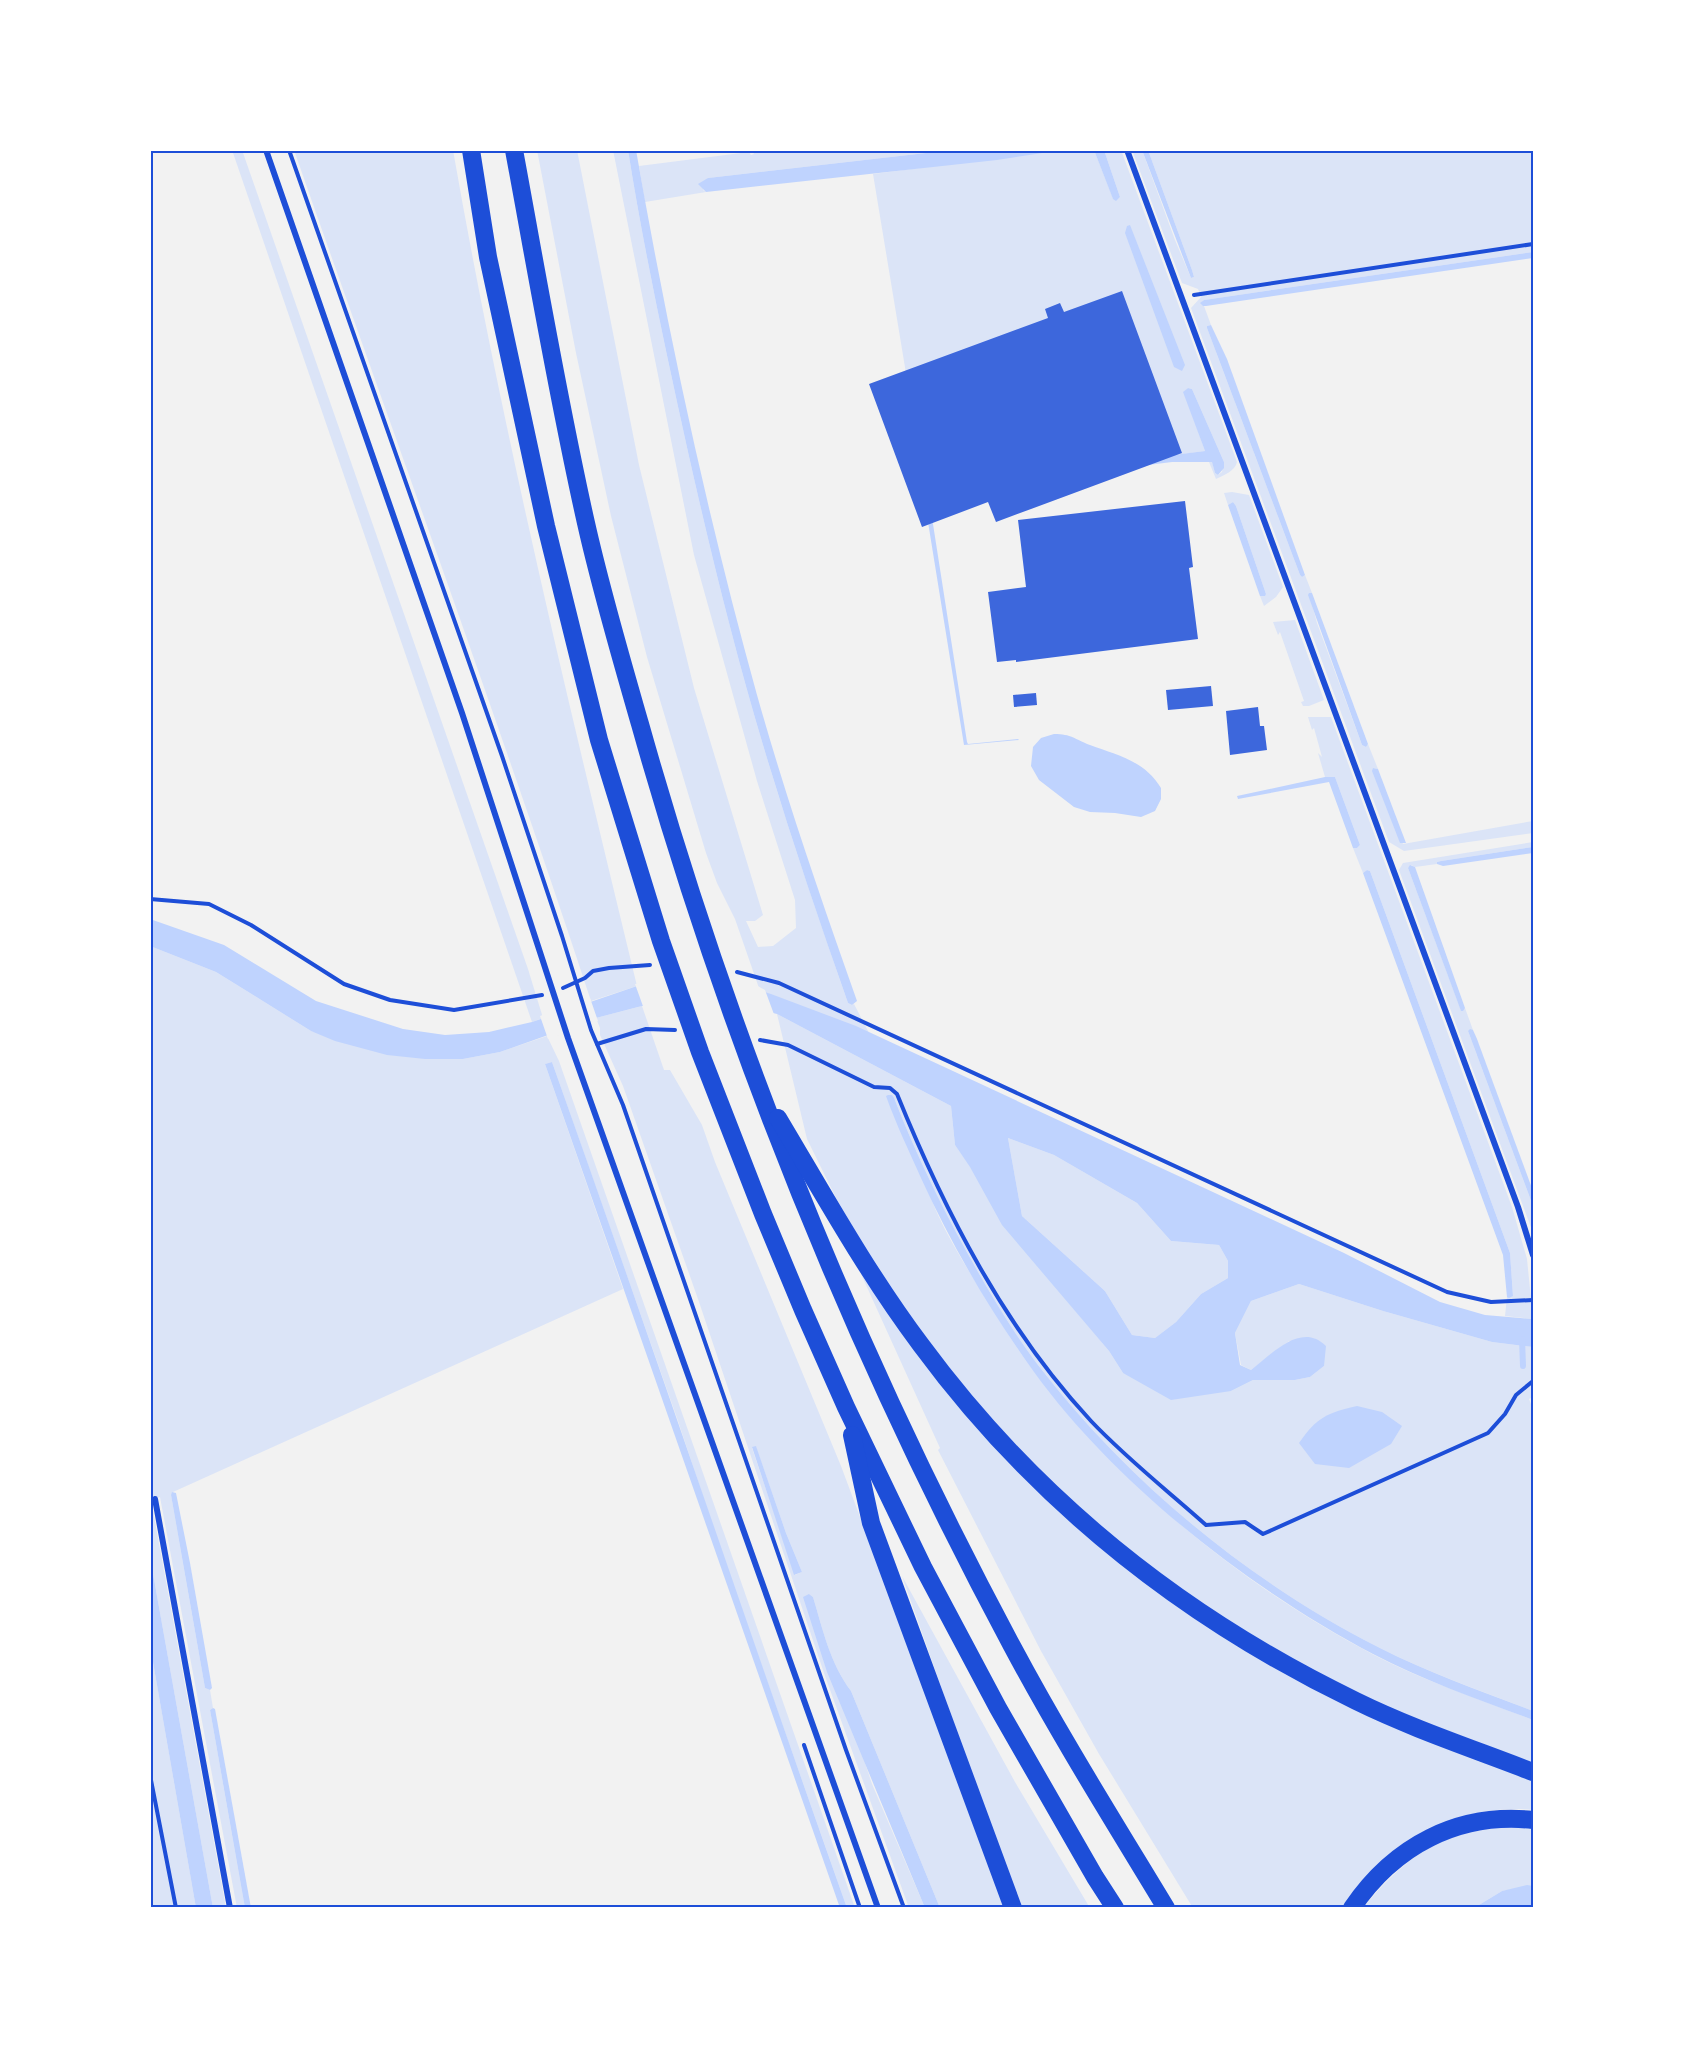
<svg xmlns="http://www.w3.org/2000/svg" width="1683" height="2058" font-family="'Playfair Display',serif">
<rect width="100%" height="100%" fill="#f2f2f2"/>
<!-- green -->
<g fill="#dbe4f7" fill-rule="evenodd">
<polygon points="232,150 242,150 528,969 543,1018 532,1022"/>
<path d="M294,150H453C502,431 570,709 637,986L591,1001C497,715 393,434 294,150Z"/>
<path d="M537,150H577L639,465L694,688L763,915L755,921H746L758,947L773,946L796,928L795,900L757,781L694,555L613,150H628C644,251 666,352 688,452C710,550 734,648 763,745C789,832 818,917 848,1003L852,1005L854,1004L869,1033L760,991L735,919L717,883L706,853L647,657L611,516L576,353Z"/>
<polygon points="766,150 952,150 708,178 703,190 706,192 645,202 639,166 749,152 751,155 754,154 753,152"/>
<path d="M1062,150H1094L1113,198L1116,200L1120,197L1104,150H1121L1237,462C1235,471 1224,475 1216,479L1209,462L1212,461L1215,473L1218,475L1222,472L1224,462L1192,389L1188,388L1184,392L1205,451L925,488L873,174Z"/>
<polygon points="1132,150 1142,150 1175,240 1191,278 1194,277 1192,270 1148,150 1533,150 1533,252 1204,300 1201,303 1204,306 1211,325 1207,326 1207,328 1300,575 1302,577 1305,575 1312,593 1309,593 1317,623 1362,745 1366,747 1368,744 1378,769 1373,768 1403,844 1533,821 1533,833 1404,851 1389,842 1191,308 1201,297 1198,289 1182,283"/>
<polygon points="1232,492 1249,495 1283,587 1276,597 1264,606 1260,596 1264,596 1266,594 1236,506 1233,502 1228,505 1224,493"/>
<polygon points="1295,620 1324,700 1309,706 1303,706 1301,702 1304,701 1280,632 1278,635 1273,622"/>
<polygon points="1308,717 1331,717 1512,1207 1527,1259 1533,1319 1505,1316 1507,1297 1513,1296 1510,1253 1370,871 1367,870 1363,873 1353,848 1357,848 1360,845 1335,777 1325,777 1318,753 1322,757 1314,728 1312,730"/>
<polygon points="1533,842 1533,847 1441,861 1437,862 1437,864 1415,867 1411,865 1408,868 1461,1010 1465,1008 1473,1030 1468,1031 1533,1206 1533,1233 1399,870 1403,863"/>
<polygon points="150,946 216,972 311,1031 463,1059 500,1052 547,1036 559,1061 855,1908 847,1908 722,1553 678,1421 552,1062 545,1064 623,1289 173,1492 171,1495 205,1688 210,1690 213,1708 210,1710 245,1908 237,1908 160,1497 151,1500 226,1908 213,1908 150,1557"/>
<path d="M642,1006L664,1070H670L702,1125L715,1162L841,1466L1006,1908H940L851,1691C830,1663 823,1630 813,1597L809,1594L872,1784L925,1908H909L905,1897L825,1676L698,1299L623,1086L600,1035V1028L596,1018ZM756,1447L786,1533L802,1572L795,1575L752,1448Z"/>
<path d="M777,1014L951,1106L955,1145L1058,1290L1109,1351L1123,1373L1231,1391L1253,1380H1295L1310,1377L1324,1366L1289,1341L1251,1370L1241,1365L1235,1333L1251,1301L1299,1284L1383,1311L1492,1342L1533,1347V1397L1529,1399L1533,1409V1711C1482,1691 1429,1673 1380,1648C1248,1581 1128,1482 1038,1365C1018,1339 1001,1311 985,1284C950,1224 919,1162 894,1098C908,1137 921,1177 938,1215C952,1245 970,1273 987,1300C1002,1325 1018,1351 1036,1374C1125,1489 1244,1587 1374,1655C1424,1681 1480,1699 1533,1720V1763L1422,1721L1348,1690L1258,1641L1178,1589L1100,1527L1040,1473L954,1378L877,1268L836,1198L807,1139Z"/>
<polygon points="1008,1138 1054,1155 1137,1203 1171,1241 1219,1245 1228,1261 1228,1278 1201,1294 1176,1322 1155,1338 1132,1335 1105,1291 1022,1216"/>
<path d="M863,1273L904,1335L1172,1602L1533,1780V1810C1479,1804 1416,1826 1377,1865C1365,1877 1354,1894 1343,1908H1193L1099,1754L1041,1651L938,1450L940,1448L861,1274Z"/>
<polygon points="902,1576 1015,1782 1090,1908 1019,1908"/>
<polygon points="150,1645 196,1908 150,1908"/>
<path d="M1501,1826H1533V1886L1502,1891L1474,1908H1363C1388,1877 1420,1846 1460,1835C1473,1831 1488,1829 1501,1826Z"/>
</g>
<!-- water -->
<g fill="#bfd3fe" fill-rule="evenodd">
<path d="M628,150H636C668,333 707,515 757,695C786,798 821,899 857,1001L852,1005L848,1003C818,918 789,832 763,745C734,648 710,550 688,452C666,352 644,251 628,150Z"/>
<polygon points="952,150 1062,150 997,160 706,192 698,184 708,178"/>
<polygon points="1094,150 1104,150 1120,197 1116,201 1113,199"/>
<polygon points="1142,150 1148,150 1192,270 1194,277 1191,278"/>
<polygon points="1130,225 1185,365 1182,371 1174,367 1125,233 1127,226"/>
<polygon points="1533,252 1533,258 1206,306 1203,306 1200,303 1204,300"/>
<polygon points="1211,325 1227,359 1305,575 1302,577 1300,575 1207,328 1207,326"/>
<polygon points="1188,388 1192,389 1224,462 1224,468 1218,475 1215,473 1212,462 1172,462 948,490 950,483 1205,451 1183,392"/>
<polygon points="923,491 928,492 967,742 968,744 1018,739 1019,740 964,745"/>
<polygon points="1233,502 1236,506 1266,594 1265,596 1260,596 1228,505"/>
<polygon points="1309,593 1312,593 1368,744 1366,747 1362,745 1308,595"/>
<path d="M1054,734C1072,734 1074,739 1090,745C1117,755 1145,761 1161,788V799L1155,811L1141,817L1115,813L1090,812L1074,807L1039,780L1031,766L1033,747L1041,738Z"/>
<polygon points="1373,768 1378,769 1406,843 1400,843 1372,771"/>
<polygon points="1325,777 1335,777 1360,845 1357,848 1353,848 1329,782 1238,799 1237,796"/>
<polygon points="1533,847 1533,853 1443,866 1437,864 1437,862 1441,861"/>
<polygon points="1410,865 1415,867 1465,1008 1463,1011 1461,1011 1408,868"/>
<polygon points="1367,870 1370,871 1510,1253 1513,1296 1509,1298 1507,1297 1503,1255 1363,873"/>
<path d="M150,919L224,945L316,1001L403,1029L445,1035L489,1032L532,1022L637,986L761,991L771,994L856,1026L1344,1253L1440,1302L1485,1315L1533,1319V1347L1492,1342L1383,1311L1299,1284L1251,1301L1235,1333L1240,1365L1251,1370C1272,1354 1301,1321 1326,1346L1324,1366L1310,1377L1295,1380H1253L1231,1391L1171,1400L1123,1373L1109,1351L1002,1225L970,1167L955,1145L951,1106L777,1014L712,998L669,1000L638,1007L596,1018L500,1052L463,1059H425L387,1055L335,1041L311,1031L216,972L150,946ZM1008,1138L1054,1155L1137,1203L1171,1241L1219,1245L1228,1261V1278L1201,1294L1176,1322L1155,1338L1132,1335L1105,1291L1022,1216Z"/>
<polygon points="1470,1029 1473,1030 1477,1039 1533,1191 1533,1206 1468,1031"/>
<path d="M552,1062C652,1343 747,1626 847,1908H840L545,1064Z"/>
<path d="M888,1095H892L894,1098C919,1162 950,1224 985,1284C1001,1311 1018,1339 1038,1365C1128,1482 1248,1581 1380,1648C1429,1673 1481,1691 1533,1711V1720C1480,1700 1424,1681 1373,1654C1250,1589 1116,1485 1034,1372C990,1311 952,1246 921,1178C909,1151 896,1124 886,1096Z"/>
<path d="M1357,1406L1382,1412L1402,1426L1391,1444L1349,1468L1315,1464L1299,1443C1317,1417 1327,1413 1357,1406Z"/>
<polygon points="756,1446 786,1533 802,1572 794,1575 752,1447"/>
<polygon points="172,1492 176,1493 190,1563 212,1688 210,1690 205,1688 171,1495"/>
<polygon points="150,1557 213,1908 196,1908 150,1645"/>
<path d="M809,1594L813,1597C823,1630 830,1663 851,1691L940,1908H925L827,1672L803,1597Z"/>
<polygon points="213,1708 215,1709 251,1908 245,1908 210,1710"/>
<polygon points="1527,1885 1533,1886 1533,1908 1474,1908 1502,1891"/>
</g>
<!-- pier -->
<g fill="#f2f2f2">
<polygon points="705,973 745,979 765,990 775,1017 732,1005 700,1000 670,1003 644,1009 635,984"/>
<polygon points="590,998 598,1021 548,1039 540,1016"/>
</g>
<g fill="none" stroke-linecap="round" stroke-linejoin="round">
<!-- stream -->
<polyline stroke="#bfd3fe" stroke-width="6" points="1522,1339 1523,1366"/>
</g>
<!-- building -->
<g fill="#3d67dc">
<polygon points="1122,291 1182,453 996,522 988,502 922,527 869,384 1048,318 1045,309 1060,303 1064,312"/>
<polygon points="1185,501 1193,567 1189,568 1198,639 1016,662 1016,660 997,662 988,592 1026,587 1018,520"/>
<polygon points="1211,686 1213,706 1168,710 1166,690"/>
<polygon points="1036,693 1037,705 1014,707 1013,695"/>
<polygon points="1258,707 1260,726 1264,726 1267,750 1230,755 1226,711"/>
</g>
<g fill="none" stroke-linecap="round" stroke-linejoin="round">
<!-- path -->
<g stroke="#1d4ed8" stroke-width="4">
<polyline points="289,150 502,756 562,936 591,1030 623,1105 846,1750 904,1908"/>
<polyline points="1194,295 1533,244"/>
<polyline points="150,899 209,904 251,925 344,984 390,1000 454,1010 542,995"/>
<polyline points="737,972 779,983 1447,1292 1491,1302 1533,1300"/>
<polyline points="563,988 585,978 593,971 609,968 650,965"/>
<path d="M760,1040L788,1045L874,1087L890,1088L897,1094C944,1210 1005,1329 1091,1421C1127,1459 1168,1491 1206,1525L1245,1522L1263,1534L1488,1433L1505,1414L1516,1395L1533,1381"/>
<polyline points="597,1044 646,1029 675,1030"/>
<polyline points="804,1745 860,1908"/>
<polyline points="150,1775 176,1908"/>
</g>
<!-- minor -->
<g stroke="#1d4ed8" stroke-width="6">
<polyline points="266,150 462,713 568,1038 878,1908"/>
<polyline points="1127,150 1518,1207 1533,1255"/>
<polyline points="155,1499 230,1908"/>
</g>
<!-- motorway -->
<g stroke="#1d4ed8" stroke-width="18">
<polyline points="471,150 488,257 546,526 599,740 661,941 700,1052 763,1214 803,1310 846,1407 923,1567 998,1708 1095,1877 1115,1908"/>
<path d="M514,150C537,274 558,399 586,523C601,590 621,658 640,724C730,1044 855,1353 1012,1646C1060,1736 1114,1822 1166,1908"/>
<path d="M778,1118C824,1195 867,1273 921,1345C1036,1501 1182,1617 1356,1701C1413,1729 1474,1749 1533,1772"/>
<polyline points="852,1435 871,1523 1013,1908"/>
<path d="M1352,1908C1394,1846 1458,1812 1533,1820"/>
</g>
</g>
<!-- border -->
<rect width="1683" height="2058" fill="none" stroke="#ffffff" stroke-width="303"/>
<rect x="152" y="152" width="1380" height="1754" fill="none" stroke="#1d4ed8" stroke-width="2"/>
</svg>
